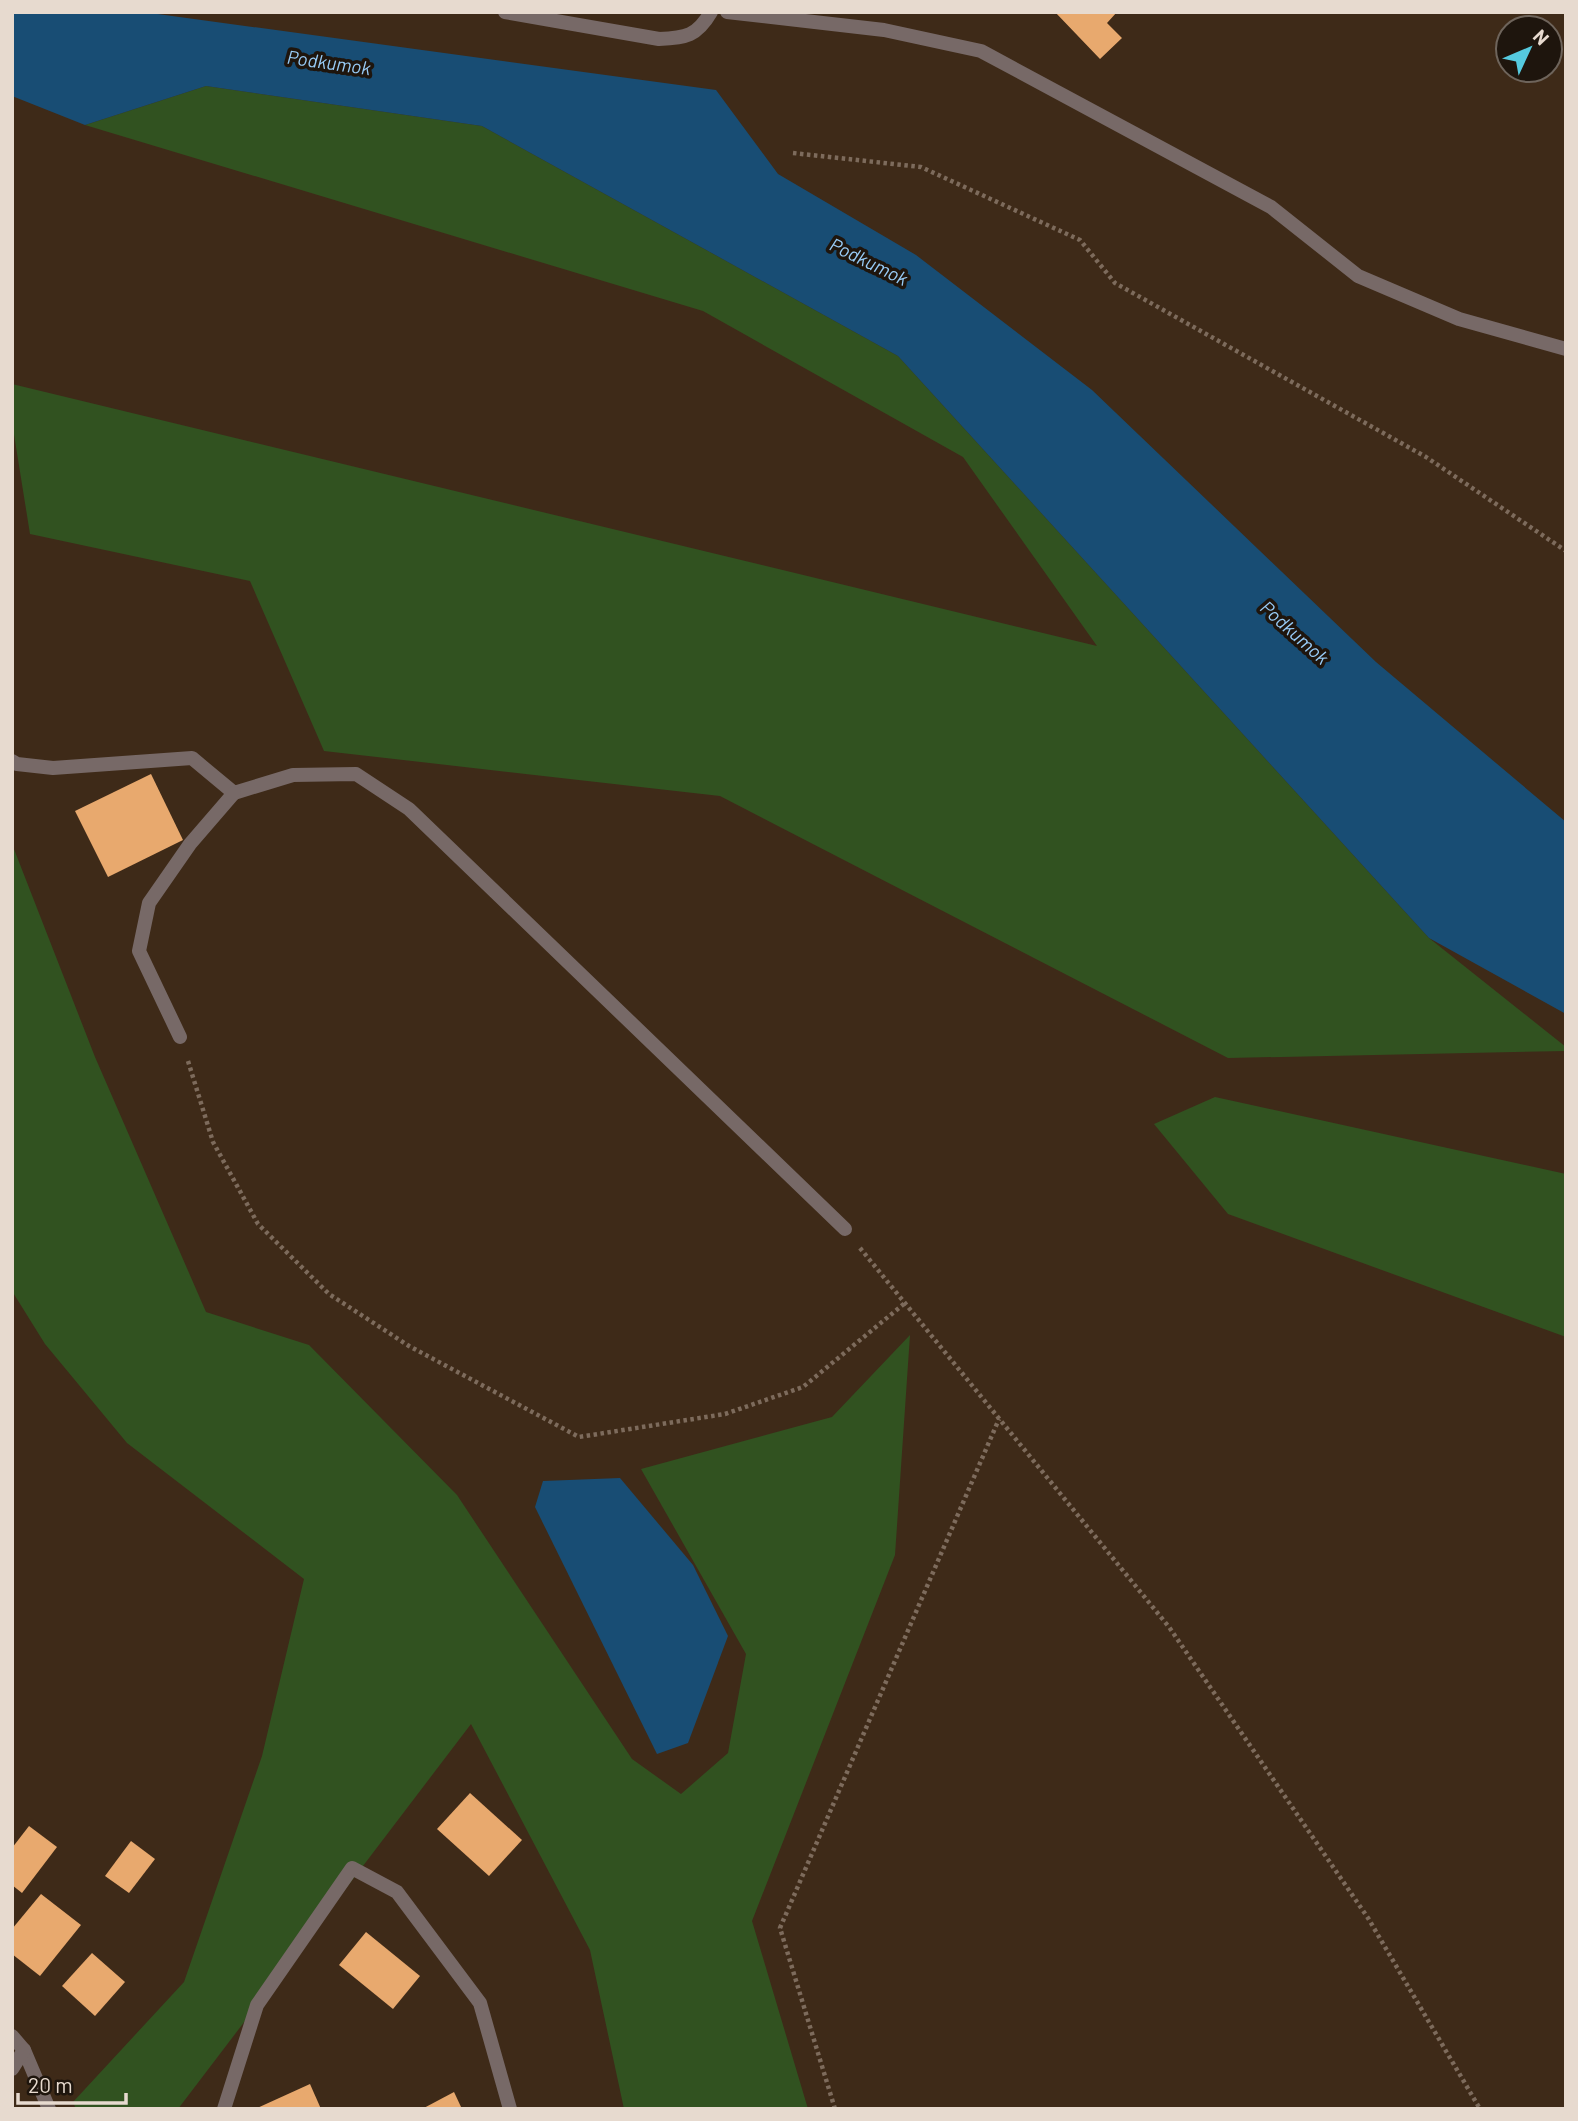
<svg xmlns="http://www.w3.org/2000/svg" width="1578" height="2121" font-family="Barlow,sans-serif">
<rect width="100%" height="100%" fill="#3e2a18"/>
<!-- green -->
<g fill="#315220">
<polygon points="206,86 482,126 898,356 1429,938 1566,1047 1566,1051 1228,1058 720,796 324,751 250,581 30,534 12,422 12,384 1097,646 963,457 703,311 85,125"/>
<polygon points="12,844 95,1057 206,1312 309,1345 457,1495 632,1759 681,1794 728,1753 746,1654 641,1469 832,1417 910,1335 895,1555 752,1921 808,2109 624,2109 590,1950 471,1724 178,2109 76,2109 73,2102 184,1982 262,1756 304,1579 127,1443 45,1344 12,1291"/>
<polygon points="1215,1097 1566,1174 1566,1337 1228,1214 1154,1124"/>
</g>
<!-- water -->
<g fill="#184d74">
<polygon points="12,12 143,12 716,90 778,174 916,255 1092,390 1376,662 1566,822 1566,1014 1429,938 898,356 482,126 206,86 85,125 12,96"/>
<polygon points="620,1478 693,1565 728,1636 688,1743 657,1754 535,1507 543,1481"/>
</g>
<!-- building -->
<g fill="#e8a96e">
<polygon points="1055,12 1117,12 1107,23 1122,38 1100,59"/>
<polygon points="151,774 183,840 108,877 75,811"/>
<polygon points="470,1793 522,1840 489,1876 437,1829"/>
<polygon points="29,1826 57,1847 22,1893 12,1885 12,1848"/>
<polygon points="131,1841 155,1859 129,1893 105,1876"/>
<polygon points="41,1894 81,1925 40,1976 12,1954 12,1929"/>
<polygon points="366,1932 420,1976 393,2009 339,1965"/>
<polygon points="92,1953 125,1982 95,2016 62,1986"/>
<polygon points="310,2084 321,2109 255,2109"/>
<polygon points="454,2092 462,2109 422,2109"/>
</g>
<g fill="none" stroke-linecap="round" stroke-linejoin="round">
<!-- path -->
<g stroke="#7d6b5c" stroke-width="4.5" stroke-dasharray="3.5 3.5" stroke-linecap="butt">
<polyline points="793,153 921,167 1080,240 1115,283 1426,457 1566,551"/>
<polyline points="188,1061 213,1142 258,1224 329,1294 409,1346 579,1437 725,1414 803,1387 905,1303"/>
<polyline points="860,1248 1169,1627 1368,1918 1480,2109"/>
<polyline points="835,2109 780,1928 999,1419"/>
</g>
<!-- service -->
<g stroke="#776967" stroke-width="14">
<polyline points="12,761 17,764 53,768 192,758 234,793 293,775 356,774 409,809 845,1229"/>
<polyline points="180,1037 139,951 149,903 190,844 234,793"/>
</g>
<!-- minor -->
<g stroke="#776967" stroke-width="14">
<path d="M505,12L659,39C686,38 697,36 711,12"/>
<polyline points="727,12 884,30 981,51 1271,207 1358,276 1459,319 1566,349"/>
<polyline points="12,2036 24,2050 49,2109"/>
<polyline points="12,2069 24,2050"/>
<polyline points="224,2109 257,2005 352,1868 397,1892 480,2003 510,2109"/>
</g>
</g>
<g text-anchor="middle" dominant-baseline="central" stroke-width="7" stroke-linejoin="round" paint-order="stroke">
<!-- water labels -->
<g font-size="19" font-style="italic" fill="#98ccf7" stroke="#1e150d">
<text transform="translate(329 62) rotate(8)">Podkumok</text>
<text transform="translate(869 261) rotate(26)">Podkumok</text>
<text transform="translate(1295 632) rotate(42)">Podkumok</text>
</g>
</g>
<!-- border -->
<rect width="1578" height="2121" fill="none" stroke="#e7dacf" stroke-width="28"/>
<!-- north arrow -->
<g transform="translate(1529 49) rotate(46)"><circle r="33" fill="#1e150d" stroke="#6e645b" stroke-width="2"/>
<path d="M0-5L12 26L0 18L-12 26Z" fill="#55cadf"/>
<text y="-10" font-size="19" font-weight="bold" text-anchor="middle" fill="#e7dacf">N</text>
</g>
<!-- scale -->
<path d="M18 2093v10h108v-10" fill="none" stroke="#e7dacf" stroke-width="3.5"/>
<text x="28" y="2093" font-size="21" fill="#e7dacf" stroke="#1e150d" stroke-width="5" paint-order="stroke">20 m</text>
</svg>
